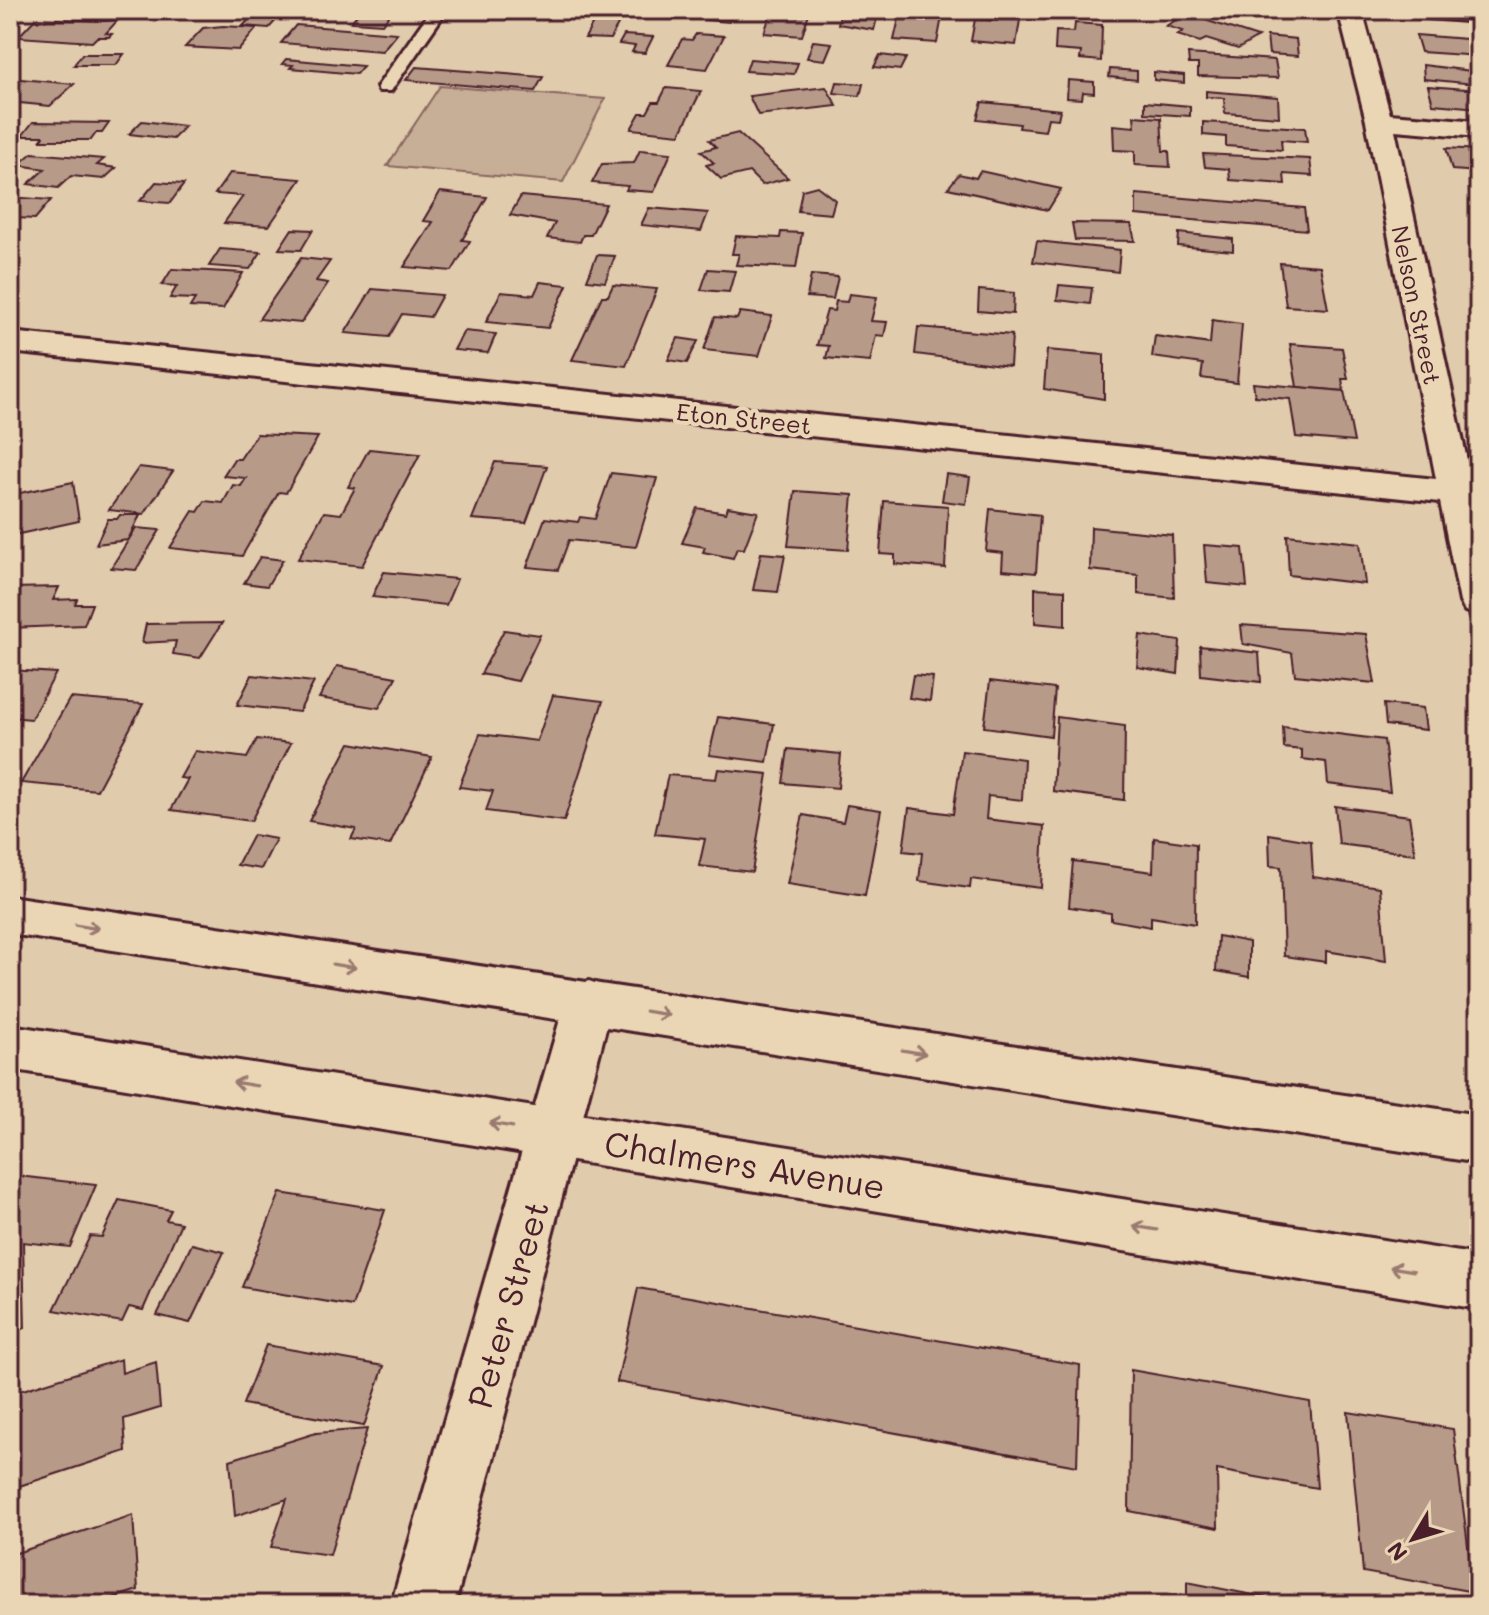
<svg xmlns="http://www.w3.org/2000/svg" width="1489" height="1615" font-family="Mali,sans-serif">
<rect width="100%" height="100%" fill="#e0cbac"/>
<filter id="ink" filterUnits="userSpaceOnUse"><feTurbulence type="fractalNoise" baseFrequency=".0125" numOctaves="2"/><feDisplacementMap in="SourceGraphic" scale="16" xChannelSelector="R" yChannelSelector="G"/><feConvolveMatrix kernelMatrix="1 2 1 2 8 2 1 2 1" color-interpolation-filters="sRGB"/></filter>
<g filter="url(#ink)">
<!-- green -->
<polygon fill="#c7ae96" stroke="#886660" stroke-width="2" points="440,86 605,99 563,182 387,166"/>
<!-- building -->
<g fill="#b79a88" stroke="#4a1f2b" stroke-width="2">
<polygon points="361,10 393,10 382,24 351,22"/>
<polygon points="710,10 735,10 729,22 705,20"/>
<polygon points="772,10 810,10 802,36 764,33"/>
<polygon points="841,10 879,10 874,30 838,24"/>
<polygon points="254,14 280,16 269,28 243,26"/>
<polygon points="900,14 942,17 937,43 894,40"/>
<polygon points="1186,14 1258,37 1238,49 1206,39 1200,42 1177,35 1183,31 1166,26"/>
<polygon points="36,18 104,21 118,20 106,33 112,34 109,37 97,37 92,42 18,37"/>
<polygon points="997,18 1020,20 1016,45 971,41 975,19 997,21"/>
<polygon points="594,21 619,23 610,39 585,38"/>
<polygon points="1075,23 1102,25 1101,61 1080,59 1081,52 1055,50 1056,31 1074,32"/>
<polygon points="296,25 397,33 382,51 281,43"/>
<polygon points="223,26 257,28 239,50 185,47 203,28"/>
<polygon points="696,34 724,36 707,69 668,65 682,39 692,40"/>
<polygon points="624,35 653,37 645,53 632,52 635,46 619,44"/>
<polygon points="1416,35 1479,40 1479,56 1421,52"/>
<polygon points="1267,36 1296,39 1298,56 1269,54"/>
<polygon points="813,41 832,43 825,60 807,58"/>
<polygon points="82,54 124,54 116,65 74,65"/>
<polygon points="1188,54 1275,60 1278,78 1198,76 1198,64 1189,64"/>
<polygon points="880,55 906,58 900,70 874,67"/>
<polygon points="286,59 363,66 356,74 290,68 293,65 282,64"/>
<polygon points="750,59 798,63 794,74 746,71"/>
<polygon points="1423,65 1479,72 1479,81 1475,81 1475,84 1424,79"/>
<polygon points="416,67 543,77 535,91 406,80"/>
<polygon points="1110,69 1137,71 1137,80 1109,77"/>
<polygon points="1154,72 1184,75 1184,83 1154,80"/>
<polygon points="10,78 74,84 50,106 10,102"/>
<polygon points="1068,80 1094,82 1094,93 1083,92 1082,99 1067,98"/>
<polygon points="837,82 863,84 860,96 834,93"/>
<polygon points="1428,86 1479,90 1479,108 1433,104"/>
<polygon points="826,87 837,106 758,115 749,96"/>
<polygon points="666,88 701,91 680,134 631,129 640,113 647,113 653,102 659,102"/>
<polygon points="1206,91 1278,97 1279,117 1225,113 1224,98 1206,97"/>
<polygon points="982,102 1060,110 1058,119 1048,118 1045,131 1019,128 1020,124 977,119"/>
<polygon points="1145,102 1190,106 1190,116 1145,113"/>
<polygon points="1134,116 1161,118 1163,151 1169,151 1170,167 1135,165 1135,151 1114,150 1113,125 1135,127"/>
<polygon points="142,121 185,126 173,139 129,134"/>
<polygon points="33,122 109,123 102,133 96,133 91,140 41,140 44,136 22,136"/>
<polygon points="1203,122 1305,128 1307,142 1281,140 1282,150 1226,146 1226,137 1203,135"/>
<polygon points="738,133 788,178 762,185 749,172 721,179 706,165 714,163 701,151 716,147 709,140"/>
<polygon points="1446,148 1479,150 1479,172 1452,170"/>
<polygon points="640,150 671,153 654,192 626,190 628,186 592,183 602,164 634,163"/>
<polygon points="32,153 104,159 97,165 116,168 104,179 71,176 58,188 28,184 45,169 18,165"/>
<polygon points="1203,154 1310,159 1312,176 1284,174 1285,184 1230,180 1229,169 1205,167"/>
<polygon points="980,171 1061,189 1048,210 948,188 959,174 976,178"/>
<polygon points="230,173 301,179 269,226 224,223 243,196 215,194"/>
<polygon points="156,182 184,184 170,203 140,201"/>
<polygon points="817,186 835,200 831,214 798,211 802,190"/>
<polygon points="440,192 487,197 462,240 470,241 452,271 404,267 433,222 423,221"/>
<polygon points="1136,194 1304,208 1307,230 1136,215"/>
<polygon points="521,196 606,204 591,235 583,235 580,242 547,238 555,223 510,215"/>
<polygon points="10,197 51,200 35,219 16,218 11,225"/>
<polygon points="649,208 708,213 701,231 641,225"/>
<polygon points="1072,223 1131,224 1135,241 1075,240"/>
<polygon points="292,229 313,230 301,250 279,249"/>
<polygon points="781,232 802,233 796,268 736,265 739,254 732,254 736,236 780,238"/>
<polygon points="1179,233 1233,239 1233,251 1178,246"/>
<polygon points="1037,241 1120,250 1118,272 1033,262"/>
<polygon points="220,249 261,252 250,269 209,266"/>
<polygon points="597,255 615,256 605,282 587,280"/>
<polygon points="301,258 330,261 316,281 328,283 301,323 259,319"/>
<polygon points="1280,263 1320,266 1328,309 1286,306"/>
<polygon points="172,269 243,273 223,309 190,307 195,299 170,298 177,286 162,285"/>
<polygon points="708,269 735,271 729,292 701,290"/>
<polygon points="811,275 838,277 833,299 807,297"/>
<polygon points="540,282 567,285 548,328 486,322 501,292 534,295"/>
<polygon points="613,285 657,289 626,366 572,360 602,296 608,296"/>
<polygon points="1059,285 1092,288 1090,304 1057,300"/>
<polygon points="372,289 442,295 430,317 402,314 389,337 345,333"/>
<polygon points="979,290 1014,293 1013,314 978,311"/>
<polygon points="849,294 877,297 871,321 887,322 884,336 876,335 870,362 826,358 829,346 817,345 827,310 834,311 836,301 847,302"/>
<polygon points="740,312 772,316 759,356 704,350 715,317 737,319"/>
<polygon points="1212,320 1242,324 1237,383 1201,378 1203,364 1152,357 1155,336 1210,344"/>
<polygon points="918,327 1012,335 1010,366 915,354"/>
<polygon points="464,331 496,334 488,353 454,350"/>
<polygon points="678,338 698,341 687,363 668,360"/>
<polygon points="1290,344 1342,348 1348,379 1342,379 1344,391 1297,387"/>
<polygon points="1047,350 1104,355 1104,399 1044,389"/>
<polygon points="1253,383 1344,391 1354,442 1296,437 1290,399 1255,396"/>
<polygon points="257,434 318,437 286,493 279,492 242,556 170,548 193,511 198,512 205,501 223,503 233,485 241,486 246,478 223,476 234,459 240,459"/>
<polygon points="369,449 420,454 362,566 298,559 324,512 341,514 355,488 348,487"/>
<polygon points="495,462 547,466 526,523 472,519"/>
<polygon points="139,467 173,471 144,514 109,510"/>
<polygon points="611,473 657,478 636,547 569,540 558,570 527,567 545,518 578,522 580,517 595,519"/>
<polygon points="946,474 970,477 966,504 942,501"/>
<polygon points="73,482 79,521 10,536 10,495"/>
<polygon points="795,491 853,495 848,550 788,546"/>
<polygon points="884,501 948,506 945,568 895,564 895,555 880,554"/>
<polygon points="728,507 758,512 744,549 737,548 733,558 703,552 705,547 682,543 697,508 726,513"/>
<polygon points="990,509 1040,515 1036,573 1002,570 1003,553 986,551"/>
<polygon points="120,515 140,515 128,540 96,544 108,519 117,519"/>
<polygon points="1091,527 1172,535 1174,598 1138,594 1138,575 1090,570"/>
<polygon points="136,528 160,530 136,570 111,568"/>
<polygon points="1287,535 1360,543 1365,584 1289,575"/>
<polygon points="1204,545 1243,548 1247,587 1207,583"/>
<polygon points="761,553 785,555 778,592 753,590"/>
<polygon points="260,557 283,560 267,586 244,583"/>
<polygon points="384,572 457,579 446,605 372,597"/>
<polygon points="59,587 53,600 77,599 75,604 92,604 84,625 10,628 10,588"/>
<polygon points="1035,588 1065,590 1065,626 1035,623"/>
<polygon points="222,623 200,658 173,654 176,641 142,643 146,624"/>
<polygon points="1241,625 1366,634 1375,683 1295,675 1292,653 1243,644"/>
<polygon points="504,630 540,635 518,681 481,674"/>
<polygon points="1140,635 1180,641 1178,674 1137,667"/>
<polygon points="1200,646 1259,653 1261,682 1201,675"/>
<polygon points="337,666 396,677 379,708 319,698"/>
<polygon points="10,670 56,673 31,719 10,717"/>
<polygon points="252,675 314,682 299,712 237,705"/>
<polygon points="913,675 933,677 930,701 909,698"/>
<polygon points="990,681 1055,689 1051,736 984,727"/>
<polygon points="553,695 603,701 564,821 486,811 493,791 459,787 480,734 537,741"/>
<polygon points="70,698 143,704 97,790 21,783"/>
<polygon points="1384,704 1423,708 1426,730 1386,725"/>
<polygon points="718,717 774,724 767,762 709,755"/>
<polygon points="1057,717 1125,726 1124,800 1053,791"/>
<polygon points="1283,727 1384,740 1390,792 1328,784 1326,762 1302,759 1302,750 1284,748"/>
<polygon points="257,739 291,743 251,821 171,810 188,779 180,778 195,751 247,758"/>
<polygon points="350,743 432,757 390,845 351,839 356,829 309,821"/>
<polygon points="788,749 841,754 838,788 783,783"/>
<polygon points="962,751 1024,759 1022,800 988,796 986,819 1044,826 1041,888 971,879 970,888 919,881 922,853 903,851 909,808 953,814"/>
<polygon points="718,769 768,774 752,872 699,866 705,839 655,834 668,775 716,779"/>
<polygon points="847,805 881,810 865,896 787,884 803,815 843,822"/>
<polygon points="1335,806 1409,816 1415,854 1339,844"/>
<polygon points="1269,834 1311,841 1313,877 1380,887 1386,961 1326,951 1326,962 1284,956 1281,867 1270,866"/>
<polygon points="253,835 276,839 261,869 237,865"/>
<polygon points="1154,838 1196,844 1195,924 1151,917 1151,927 1111,920 1111,913 1069,907 1073,861 1153,872"/>
<polygon points="1218,936 1249,942 1249,977 1216,971"/>
<polygon points="10,1175 96,1185 70,1247 23,1242 25,1328 10,1333"/>
<polygon points="280,1193 385,1210 352,1306 242,1287"/>
<polygon points="119,1200 171,1210 166,1220 181,1223 143,1310 129,1307 122,1322 54,1310 90,1236 102,1237"/>
<polygon points="192,1244 224,1252 190,1323 157,1315"/>
<polygon points="638,1288 1080,1365 1077,1466 617,1382"/>
<polygon points="266,1345 384,1366 364,1426 243,1404"/>
<polygon points="121,1359 122,1373 156,1362 160,1408 124,1419 126,1451 10,1489 10,1394"/>
<polygon points="1131,1370 1310,1402 1317,1488 1217,1470 1218,1528 1129,1511"/>
<polygon points="1348,1412 1453,1429 1474,1592 1363,1572"/>
<polygon points="367,1429 330,1555 271,1547 287,1499 235,1516 230,1460 316,1433"/>
<polygon points="133,1515 138,1590 92,1605 10,1605 10,1555"/>
<polygon points="1187,1582 1304,1605 1187,1605"/>
</g>
<g fill="none" stroke-linecap="round" stroke-linejoin="round">
<!-- lane casing -->
<g stroke="#4a1f2b" stroke-width="6">
<polygon id="lane" points="431,10 447,10 391,91 379,91 377,87"/>
</g>
<!-- street casing -->
<g stroke="#4a1f2b" stroke-width="6">
<g id="street">
<polygon points="1338,10 1362,10 1390,114 1479,121 1479,137 1395,130 1472,483 1479,484 1479,615 1465,611 1460,602 1440,502 10,352 10,332 1436,479 1366,121"/>
<polygon points="1403,10 1479,10 1479,22 1415,17 1406,15"/>
<polygon points="589,981 606,987 613,1002 455,1605 391,1605 565,1002 572,987"/>
</g>
</g>
<!-- secondary casing -->
<g stroke="#4a1f2b" stroke-width="6">
<g id="secondary">
<polygon points="10,896 1479,1115 1479,1163 10,934"/>
<polygon points="10,1025 1479,1255 1479,1309 10,1069"/>
</g>
</g>
<!-- lane -->
<use href="#lane" fill="#ead6b4" fill-rule="evenodd"/>
<!-- street -->
<use href="#street" fill="#ead6b4" fill-rule="evenodd"/>
<!-- secondary -->
<use href="#secondary" fill="#ead6b4" fill-rule="evenodd"/>
</g>
<!-- one-way arrows -->
<defs><path id="oneway-shaft" d="M-6 0H5M1.5-3L5.5 0L1.5 3" fill="none" stroke-width="1.6" stroke-linecap="round" stroke-linejoin="round" transform="scale(2)"/></defs>
<g stroke="#9a7a70">
<use href="#oneway-shaft" transform="translate(87 927) rotate(9)"/>
<use href="#oneway-shaft" transform="translate(344 966) rotate(9)"/>
<use href="#oneway-shaft" transform="translate(657 1013) rotate(9)"/>
<use href="#oneway-shaft" transform="translate(914 1052) rotate(9)"/>
<use href="#oneway-shaft" transform="translate(245 1084) rotate(-171)"/>
<use href="#oneway-shaft" transform="translate(501 1125) rotate(-171)"/>
<use href="#oneway-shaft" transform="translate(1145 1228) rotate(-171)"/>
<use href="#oneway-shaft" transform="translate(1402 1269) rotate(-171)"/>
</g>
</g>
<g text-anchor="middle" dominant-baseline="central" stroke-width="8" stroke-linejoin="round" paint-order="stroke">
<!-- far-street labels -->
<g font-size="24" fill="#4a1f2b" stroke="#ead6b4">
<text transform="translate(1417 305) rotate(78)">Nelson Street</text>
<text transform="translate(744 418) rotate(6)">Eton Street</text>
</g>
<!-- near-street labels -->
<g font-size="34" fill="#4a1f2b" stroke="#ead6b4">
<text transform="translate(745 1164) rotate(9)">Chalmers Avenue</text>
<text transform="translate(507 1304) rotate(-74)">Peter Street</text>
</g>
</g>
<!-- margin -->
<rect width="1489" height="1615" fill="none" stroke="#ead6b4" stroke-width="40"/>
<rect x="20" y="20" width="1449" height="1575" fill="none" stroke="#4a1f2b" stroke-width="3" filter="url(#ink)"/>
<!-- north arrow -->
<g transform="translate(1413 1539) rotate(232)" stroke="#ead6b4" stroke-width="6" paint-order="stroke">
<path d="M0-6L14 30L0 20L-14 30Z" fill="#4a1f2b"/>
<text y="-12" font-size="22" font-weight="bold" text-anchor="middle" fill="#4a1f2b">N</text>
</g>
</svg>
